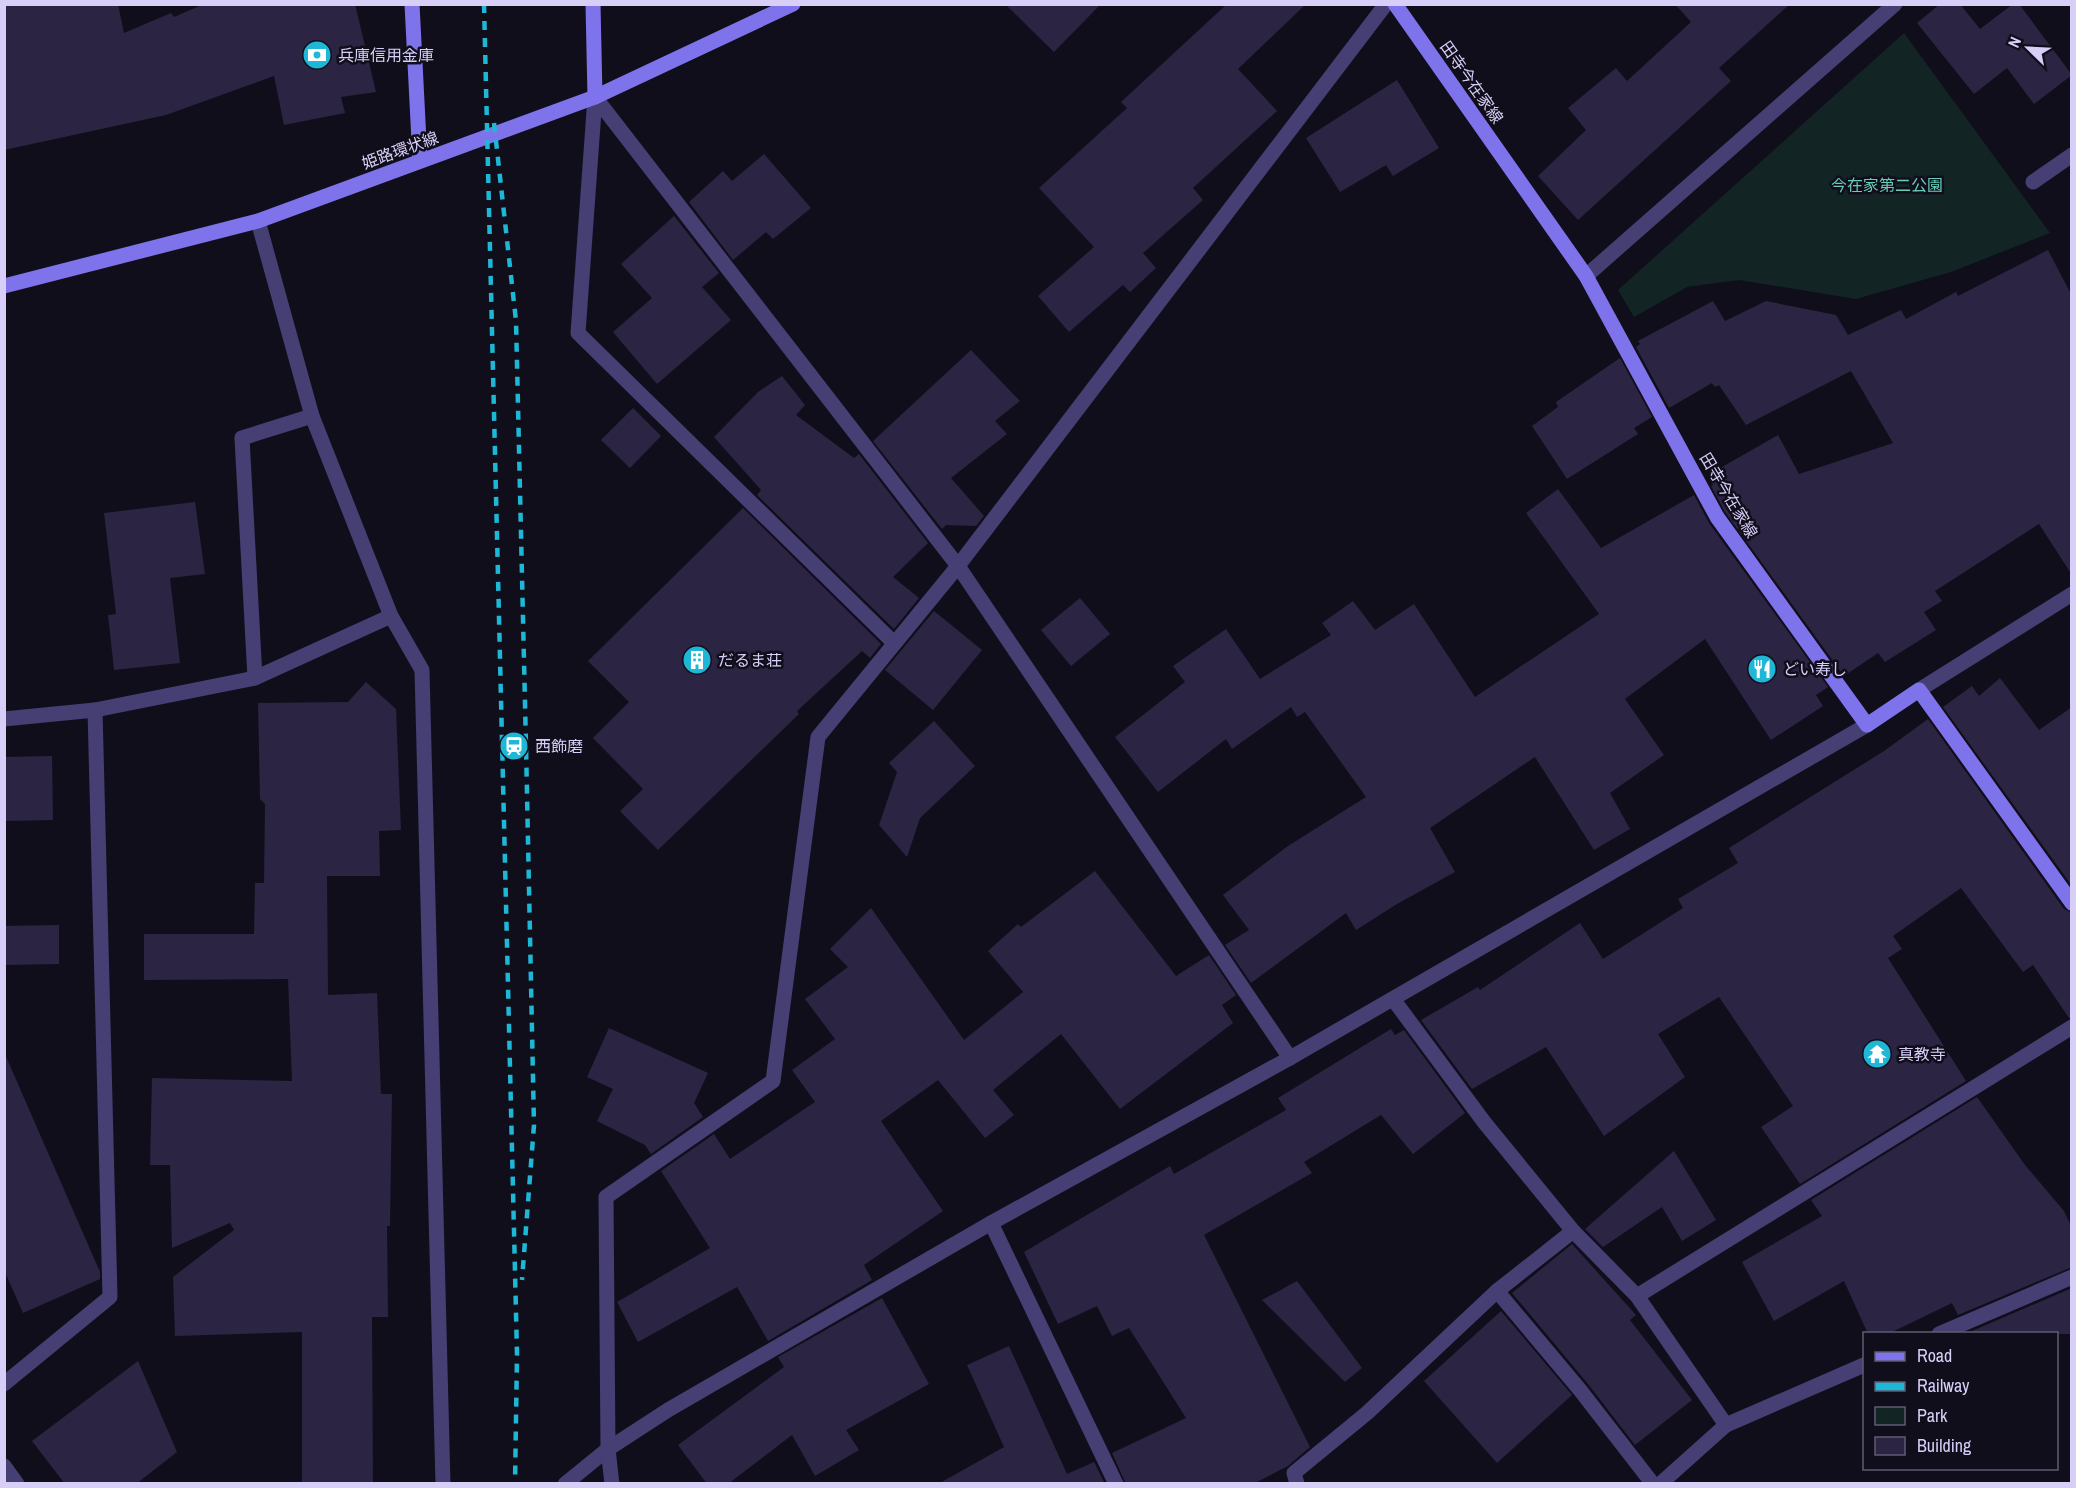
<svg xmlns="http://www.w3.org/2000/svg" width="2076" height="1488" font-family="'Archivo Narrow','Noto Sans JP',sans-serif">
<rect width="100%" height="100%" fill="#110e1b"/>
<!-- green -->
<polygon fill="#122424" points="1904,33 2050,233 1951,272 1856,299 1739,280 1687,287 1634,317 1618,290"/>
<!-- building -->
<g fill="#2b2442">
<polygon points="4,4 118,4 124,33 171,13 174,17 204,4 355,4 376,92 341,97 345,113 284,125 274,76 166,115 4,150"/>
<polygon points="1005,4 1101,4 1054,52"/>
<polygon points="1227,4 1306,4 1238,69 1277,111 1193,188 1203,200 1143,253 1156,268 1130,292 1123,285 1069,332 1038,296 1094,247 1039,188 1127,108 1121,102"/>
<polygon points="1675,4 1790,4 1719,68 1731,81 1578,220 1538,176 1586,130 1568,108 1616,68 1627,81 1691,22"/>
<polygon points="1940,4 1960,4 1980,29 2013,4 2019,4 2072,75 2034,104 2007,68 1974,94 1917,23"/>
<polygon points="1397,80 1439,148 1393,176 1386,165 1340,192 1306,138"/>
<polygon points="764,154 811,208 773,239 766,232 733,260 689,202 723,171 732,181"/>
<polygon points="674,216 719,273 702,287 731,320 657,384 613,332 652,298 621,264"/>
<polygon points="2048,250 2072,296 2072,575 2039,524 1935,591 1942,601 1924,612 1936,630 1885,662 1878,653 1844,676 1725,512 1711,486 1713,485 1708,475 1778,435 1799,474 1893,443 1851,371 1746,425 1719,385 1715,387 1712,383 1669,408 1636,347 1640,344 1638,341 1713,301 1725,321 1766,301 1836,315 1848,335 1901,310 1906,319 1956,292 1958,296"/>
<polygon points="971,350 1020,401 995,421 1007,434 951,478 984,516 976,526 946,525 942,529 873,441"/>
<polygon points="1620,358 1652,417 1634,428 1638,434 1567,479 1532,426 1558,407 1556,402"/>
<polygon points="782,376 805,405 796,415 854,458 859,454 928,543 893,577 919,598 894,629 757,495 761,490 714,437 758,392"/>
<polygon points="633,408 661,436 630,468 601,440"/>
<polygon points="1558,489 1601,548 1694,495 1709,523 1828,687 1816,695 1823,706 1771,740 1705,639 1625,699 1664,755 1610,793 1630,829 1594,850 1535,757 1430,828 1455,872 1397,904 1356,930 1346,913 1251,983 1225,945 1249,930 1223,895 1288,846 1366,797 1305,712 1297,717 1291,707 1232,749 1226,739 1158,792 1115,737 1185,682 1173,666 1226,629 1260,679 1331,635 1322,623 1353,601 1375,630 1414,604 1475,697 1599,614 1526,513"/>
<polygon points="195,502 205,574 170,578 180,663 114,670 108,615 116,614 104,513"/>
<polygon points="743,508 881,644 870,658 862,651 797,711 799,714 658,850 620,811 643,789 593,738 629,702 588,661"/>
<polygon points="1080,598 1110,634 1071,666 1041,630"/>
<polygon points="934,611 982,650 933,710 885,670"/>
<polygon points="2000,678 2039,730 2072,707 2072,886 1943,707 1972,686 1979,696"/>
<polygon points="366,682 396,709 401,830 379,831 380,876 327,876 328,995 377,993 381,1094 392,1094 390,1226 387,1226 388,1317 372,1317 373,1484 302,1484 302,1332 175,1336 173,1277 234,1230 230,1223 172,1248 170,1165 150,1165 152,1078 292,1081 288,979 144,980 144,934 254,934 255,883 264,883 265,804 260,799 258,703 348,702"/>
<polygon points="1928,719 2064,909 2072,913 2072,1017 2069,1018 2033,965 2023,972 1961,888 1893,936 1902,949 1888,958 1966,1081 1800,1184 1761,1127 1793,1106 1719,997 1658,1034 1685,1077 1604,1136 1546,1047 1472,1089 1421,1020 1478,987 1480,990 1580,923 1603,959 1683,908 1678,899 1738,863 1729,848 1884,751"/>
<polygon points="934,721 975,766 920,818 907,857 879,825 897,772 889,763"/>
<polygon points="52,756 53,820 4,821 4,757"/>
<polygon points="1095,871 1176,976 1209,955 1236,995 1222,1005 1233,1023 1120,1109 1061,1034 993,1090 1014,1115 985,1138 938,1080 881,1121 943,1211 864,1265 872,1280 768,1341 737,1287 638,1342 617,1302 710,1248 661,1171 714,1134 730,1159 815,1102 792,1070 835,1039 805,999 848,967 830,949 871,908 964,1040 1023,992 988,951 1018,924 1021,927"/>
<polygon points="59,925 59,964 4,965 4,926"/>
<polygon points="609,1028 708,1073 694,1103 703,1117 651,1154 645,1145 597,1121 613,1089 587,1077"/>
<polygon points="1391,1029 1395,1035 1404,1030 1465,1113 1413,1154 1381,1115 1304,1162 1312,1173 1204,1235 1310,1447 1288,1466 1253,1484 1126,1484 1112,1453 1186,1418 1129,1328 1112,1336 1097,1306 1058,1324 1024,1252 1170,1166 1174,1174 1286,1110 1278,1098"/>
<polygon points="4,1052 100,1272 100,1279 23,1313 4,1270"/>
<polygon points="1977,1097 2025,1165 2064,1211 2072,1228 2072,1267 1958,1315 1952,1303 1888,1334 1868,1334 1844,1281 1774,1321 1742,1262 1822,1216 1811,1200"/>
<polygon points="1674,1151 1716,1220 1682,1241 1662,1207 1603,1247 1585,1229"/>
<polygon points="1572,1244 1636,1315 1630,1320 1692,1400 1635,1445 1588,1384 1512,1293"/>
<polygon points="1297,1281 1362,1368 1345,1382 1262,1300"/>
<polygon points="2072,1288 2072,1334 1965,1334"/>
<polygon points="882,1298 929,1384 846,1430 859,1450 815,1476 792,1435 728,1484 707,1484 678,1445 784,1367 778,1357"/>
<polygon points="1501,1311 1572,1395 1497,1463 1424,1381"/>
<polygon points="1009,1346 1067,1474 1094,1462 1105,1484 938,1484 1004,1447 967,1365"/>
<polygon points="138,1361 177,1452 136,1484 65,1484 32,1441"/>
</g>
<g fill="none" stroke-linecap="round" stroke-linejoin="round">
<!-- street -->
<g stroke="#453f74" stroke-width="15">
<polyline points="595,97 958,566 1290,1058"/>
<polyline points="595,97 578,333 894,643"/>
<polyline points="2033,182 2072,155"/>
<polyline points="258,221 312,416 391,616 422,670 443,1484"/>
<polyline points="1586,276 1895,4"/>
<polyline points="255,678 242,438 312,416"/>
<polyline points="1919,690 2072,594"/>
<polyline points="4,719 95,710 255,678 391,616"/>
<polyline points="1393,999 1484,1122 1573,1231 1637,1296 1726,1425"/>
<polyline points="991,1223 1116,1484"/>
<polyline points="1573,1231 1497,1291 1580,1390 1653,1484"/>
<polyline points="1637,1296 2072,1027"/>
<polyline points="1939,1334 2072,1277"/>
<polyline points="4,1384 110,1297 95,710"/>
<polyline points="4,1466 17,1484"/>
<polyline points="565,1484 608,1449 668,1410 991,1223 1290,1058 1867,725"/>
<polyline points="612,1484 608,1449 606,1197 773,1081 818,737 958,566 1386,4"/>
<polyline points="1297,1484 1294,1473 1367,1413 1497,1291"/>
<polyline points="1660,1484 1726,1425 1864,1365"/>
</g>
<!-- secondary -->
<g stroke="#7e73eb" stroke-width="15">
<polyline points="412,4 420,161"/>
<polyline points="593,4 595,97"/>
<polyline points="1395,4 1586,276 1717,517 1867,725 1919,690 2072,903"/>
<polyline points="4,286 258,221 595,97 793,4"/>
</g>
<!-- rail -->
<g stroke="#1eb7d5" stroke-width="4.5" stroke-dasharray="9 8" stroke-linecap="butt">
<polyline points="484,4 517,1354 515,1484"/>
<polyline points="494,123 516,321 526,746 534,1125 522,1280"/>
</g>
</g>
<!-- icons -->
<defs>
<g id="bank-disc" transform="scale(1.5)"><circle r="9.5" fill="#1eb7d5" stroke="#110e1b"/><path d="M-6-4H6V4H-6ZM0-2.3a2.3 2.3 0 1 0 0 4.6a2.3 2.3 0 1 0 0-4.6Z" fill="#fff"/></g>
<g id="building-disc" transform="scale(1.5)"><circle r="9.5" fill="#1eb7d5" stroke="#110e1b"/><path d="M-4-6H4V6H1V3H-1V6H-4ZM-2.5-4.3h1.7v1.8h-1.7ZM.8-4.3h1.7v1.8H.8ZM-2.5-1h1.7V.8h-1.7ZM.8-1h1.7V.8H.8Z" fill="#fff"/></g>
<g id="restaurant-disc" transform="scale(1.5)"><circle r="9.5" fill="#1eb7d5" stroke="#110e1b"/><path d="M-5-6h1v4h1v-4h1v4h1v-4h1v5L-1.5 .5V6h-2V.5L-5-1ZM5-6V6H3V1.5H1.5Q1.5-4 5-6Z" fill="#fff"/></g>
<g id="station-disc" transform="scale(1.5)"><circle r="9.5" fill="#1eb7d5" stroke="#110e1b"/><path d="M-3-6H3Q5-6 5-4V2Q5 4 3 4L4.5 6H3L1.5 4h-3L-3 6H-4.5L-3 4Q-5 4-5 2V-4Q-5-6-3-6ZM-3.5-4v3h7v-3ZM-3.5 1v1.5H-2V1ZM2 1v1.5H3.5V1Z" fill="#fff"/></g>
<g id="temple-disc" transform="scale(1.5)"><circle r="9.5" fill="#1eb7d5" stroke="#110e1b"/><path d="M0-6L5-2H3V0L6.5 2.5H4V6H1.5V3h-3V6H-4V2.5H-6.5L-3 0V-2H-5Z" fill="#fff"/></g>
</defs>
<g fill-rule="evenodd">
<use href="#bank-disc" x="317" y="55"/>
<use href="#building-disc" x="697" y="660"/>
<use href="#restaurant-disc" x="1762" y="669"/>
<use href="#station-disc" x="514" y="746"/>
<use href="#temple-disc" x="1877" y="1054"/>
</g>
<g text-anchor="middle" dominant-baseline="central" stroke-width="5" stroke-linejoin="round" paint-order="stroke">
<!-- poi labels -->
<g font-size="16" fill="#d7cff8" stroke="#110e1b" text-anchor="start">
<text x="338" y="55">兵庫信用金庫</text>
<text x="718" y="660">だるま荘</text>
<text x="1783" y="669">どい寿し</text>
<text x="535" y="746">西飾磨</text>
<text x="1898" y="1054">真教寺</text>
</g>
<!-- street labels -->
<g font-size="16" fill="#d7cff8" stroke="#110e1b">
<text transform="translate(1472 82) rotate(55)">田寺今在家線</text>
<text transform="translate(400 150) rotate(-20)">姫路環状線</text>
<text transform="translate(1729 495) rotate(59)">田寺今在家線</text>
</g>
<!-- park labels -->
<g font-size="16" fill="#66cdba" stroke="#110e1b">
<text x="1887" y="185">今在家第二公園</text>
</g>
</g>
<!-- border -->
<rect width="2076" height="1488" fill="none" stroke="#d7cff8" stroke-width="12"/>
<!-- legend -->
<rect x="1863" y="1332" width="195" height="138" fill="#110e1b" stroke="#605b73" stroke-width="1.5"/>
<rect x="1875" y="1352" width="30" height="9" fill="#7e73eb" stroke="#605b73" stroke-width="1.5"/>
<text x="1917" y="1362" font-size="18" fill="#d7cff8">Road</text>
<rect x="1875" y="1382" width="30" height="9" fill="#1eb7d5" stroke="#605b73" stroke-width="1.5"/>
<text x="1917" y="1392" font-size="18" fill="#d7cff8">Railway</text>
<rect x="1875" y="1407" width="30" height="18" fill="#122424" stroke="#605b73" stroke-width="1.5"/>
<text x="1917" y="1422" font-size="18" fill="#d7cff8">Park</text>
<rect x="1875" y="1437" width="30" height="18" fill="#2b2442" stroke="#605b73" stroke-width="1.5"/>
<text x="1917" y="1452" font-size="18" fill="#d7cff8">Building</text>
<!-- north arrow -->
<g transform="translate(2028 48) rotate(294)" stroke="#110e1b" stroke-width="4.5" paint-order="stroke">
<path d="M0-4.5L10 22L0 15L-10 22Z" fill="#d7cff8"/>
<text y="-9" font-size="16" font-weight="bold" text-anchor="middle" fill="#d7cff8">N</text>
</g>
</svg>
